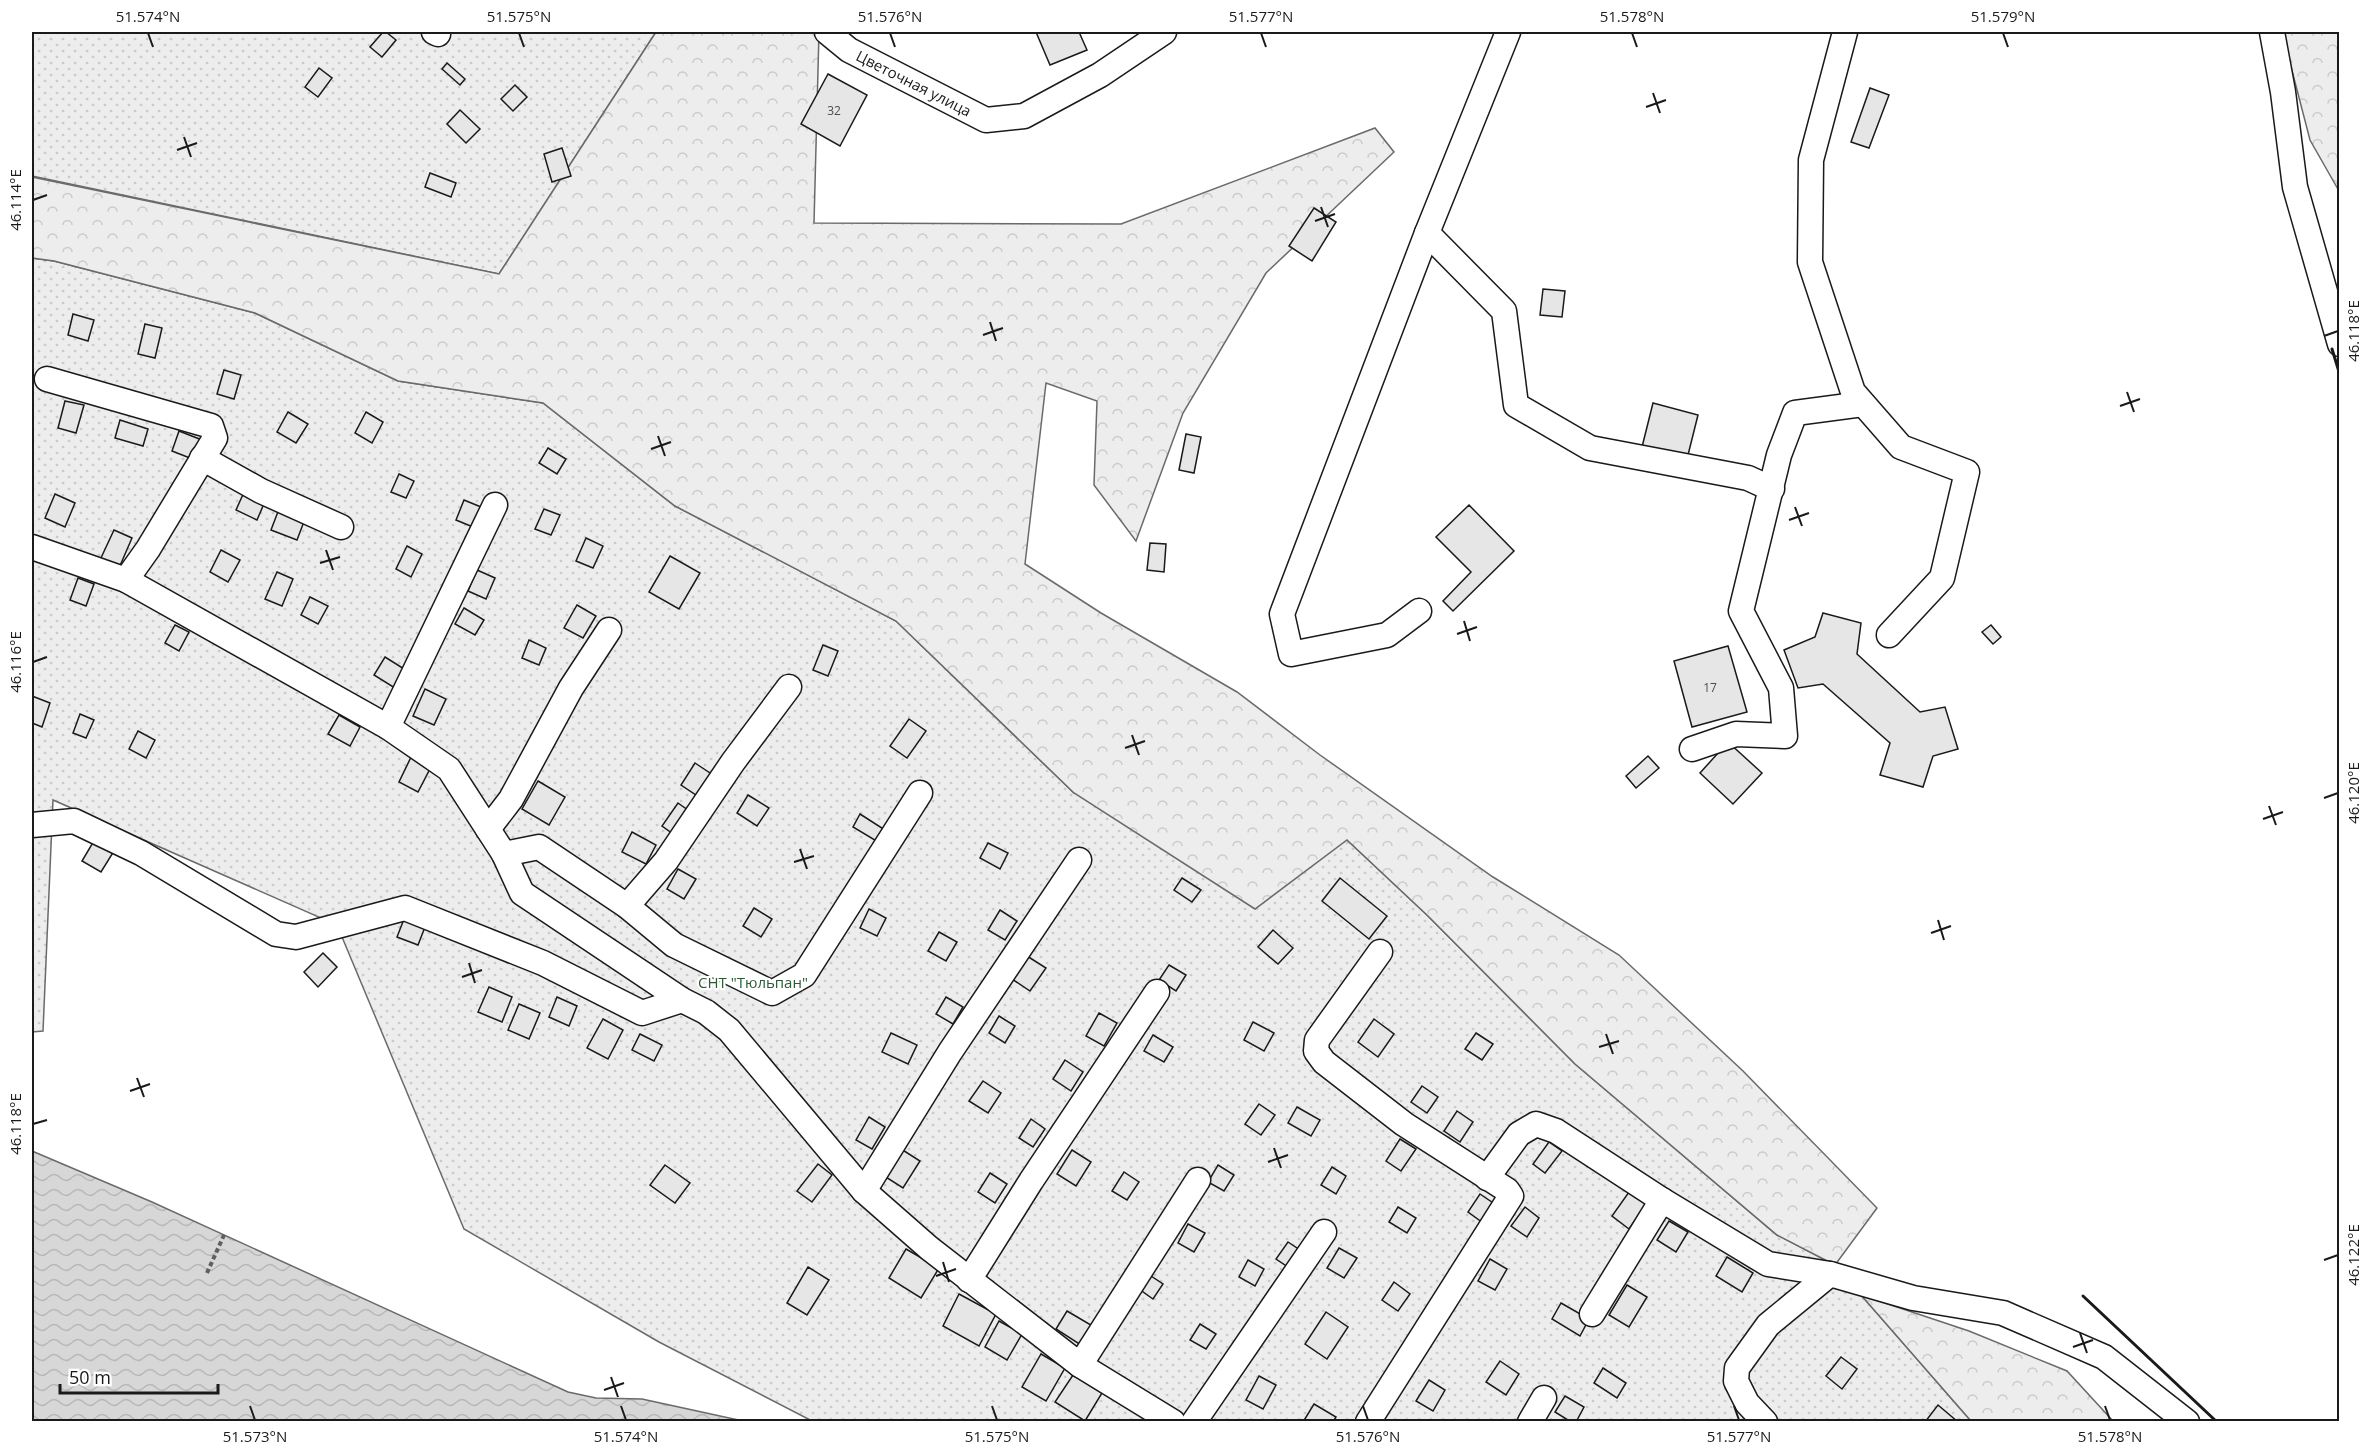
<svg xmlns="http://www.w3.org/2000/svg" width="2371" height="1453" font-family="'Open Sans',sans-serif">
<defs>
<pattern id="grass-dots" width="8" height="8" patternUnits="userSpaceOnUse" patternTransform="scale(1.5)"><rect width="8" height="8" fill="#ededed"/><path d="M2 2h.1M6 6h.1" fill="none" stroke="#cbcbcb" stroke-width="1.8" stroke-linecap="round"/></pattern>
<pattern id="forest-crowns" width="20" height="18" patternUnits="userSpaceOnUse" patternTransform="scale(1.5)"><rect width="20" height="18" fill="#ededed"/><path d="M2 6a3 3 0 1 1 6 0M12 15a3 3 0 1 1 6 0" fill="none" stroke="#cbcbcb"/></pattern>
<pattern id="water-waves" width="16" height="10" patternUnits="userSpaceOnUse" patternTransform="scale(1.5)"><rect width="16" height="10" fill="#d7d7d7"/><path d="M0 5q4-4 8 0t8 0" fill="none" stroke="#b8b8b8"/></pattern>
</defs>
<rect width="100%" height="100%" fill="#fff"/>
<!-- grass -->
<g fill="url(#grass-dots)" stroke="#6a6a6a" stroke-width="1.5">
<polygon points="32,32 656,32 499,274 32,176"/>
<polygon points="32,258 54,261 255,313 398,381 543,403 675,506 896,621 1074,793 1347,840 1428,916 1575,1064 1777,1235 1835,1265 1971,1421 812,1421 659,1342 464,1229 337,925 53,800 43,1031 32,1032"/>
</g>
<!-- forest -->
<g fill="url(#forest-crowns)" stroke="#6a6a6a" stroke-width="1.5">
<polygon points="656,32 819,32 814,223 1121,224 1375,128 1394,152 1266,273 1183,413 1136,541 1094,485 1097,401 1046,383 1025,564 1101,613 1237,692 1320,755 1493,877 1619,955 1743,1071 1877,1208 1835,1265 1777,1235 1575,1064 1428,916 1347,840 1255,909 1074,793 896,621 675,506 543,403 398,381 255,313 54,261 32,258 32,177 499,274"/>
<polygon points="2282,32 2339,32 2339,191 2310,140"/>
<polygon points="1861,1295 1969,1331 2067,1371 2113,1421 1971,1421"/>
</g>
<!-- water -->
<polygon fill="url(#water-waves)" stroke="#6a6a6a" stroke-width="1.5" points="32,1151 152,1202 568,1392 596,1398 642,1399 743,1421 32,1421"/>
<!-- building -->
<g fill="#e6e6e6" stroke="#1a1a1a" stroke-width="1.5">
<polygon points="383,32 386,32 396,40 382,57 370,47"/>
<polygon points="1036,32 1079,32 1087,50 1050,65"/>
<polygon points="447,63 465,79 460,85 442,69"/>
<polygon points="319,68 332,78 318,97 305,87"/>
<polygon points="828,74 867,95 840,146 801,124"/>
<polygon points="515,85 527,97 513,111 501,99"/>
<polygon points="1870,88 1889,95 1869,148 1851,142"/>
<polygon points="460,110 480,129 466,143 447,124"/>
<polygon points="562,148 571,176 552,182 544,154"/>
<polygon points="430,173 456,183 451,197 425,187"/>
<polygon points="1314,208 1336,222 1312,261 1289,246"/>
<polygon points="1543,289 1565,291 1562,317 1540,315"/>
<polygon points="73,314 94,320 88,341 68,335"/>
<polygon points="145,324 162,328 155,358 138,354"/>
<polygon points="224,370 241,375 234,399 217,394"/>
<polygon points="65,401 84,405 76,433 58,428"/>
<polygon points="1653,403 1698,415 1687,459 1642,447"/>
<polygon points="288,412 308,424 296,443 277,432"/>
<polygon points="366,412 383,422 372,443 355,433"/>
<polygon points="120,420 148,429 143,446 115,438"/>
<polygon points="179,431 202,440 195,460 172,451"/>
<polygon points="1186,434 1201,437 1194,473 1179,470"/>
<polygon points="548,448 566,459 557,474 539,463"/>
<polygon points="399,474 414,481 406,498 391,492"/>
<polygon points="245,490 266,499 257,520 236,510"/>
<polygon points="55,494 75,503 65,527 45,518"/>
<polygon points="464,500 481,507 473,527 456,520"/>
<polygon points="1469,505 1514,551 1453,611 1443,601 1471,572 1436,537"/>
<polygon points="279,509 305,519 297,540 271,530"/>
<polygon points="544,509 560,515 551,535 535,529"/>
<polygon points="114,530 132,538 119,568 100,560"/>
<polygon points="586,538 603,546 593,568 576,561"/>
<polygon points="1150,543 1166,544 1164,572 1147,570"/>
<polygon points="407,546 422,554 411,577 396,569"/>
<polygon points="221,550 240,560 228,582 210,572"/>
<polygon points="670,556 700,573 679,609 649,592"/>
<polygon points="477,570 495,578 486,599 468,591"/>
<polygon points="277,572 293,579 282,606 265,599"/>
<polygon points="78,578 94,584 86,606 70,600"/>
<polygon points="310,597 328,606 318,624 301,615"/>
<polygon points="577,605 596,616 583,638 564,628"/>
<polygon points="464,608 484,620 475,635 455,624"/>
<polygon points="1823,613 1861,623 1857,654 1920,712 1945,707 1958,749 1933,756 1923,787 1880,775 1890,743 1823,684 1798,688 1784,650 1815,637"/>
<polygon points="175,625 189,632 179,651 165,643"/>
<polygon points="1991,625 2001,637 1993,644 1982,632"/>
<polygon points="529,640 546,648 539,665 522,658"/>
<polygon points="823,645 838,651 828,676 813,670"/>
<polygon points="1728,646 1747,712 1692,727 1674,661"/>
<polygon points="385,657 409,672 398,690 374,675"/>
<polygon points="425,689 446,699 434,725 413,716"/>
<polygon points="32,696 50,703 42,727 32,723"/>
<polygon points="80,714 94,720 86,738 73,733"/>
<polygon points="339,715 360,727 350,746 328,734"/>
<polygon points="909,719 926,731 907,758 890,746"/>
<polygon points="138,731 155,740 146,758 129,749"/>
<polygon points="1728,742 1762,773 1733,804 1700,773"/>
<polygon points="413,753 433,763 418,792 399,782"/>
<polygon points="1648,756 1659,768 1636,788 1626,776"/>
<polygon points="695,763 716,777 702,799 681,785"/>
<polygon points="538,781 565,797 549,825 522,809"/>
<polygon points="748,795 769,808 757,826 737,813"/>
<polygon points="678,803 692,813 676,836 662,826"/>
<polygon points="860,814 885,830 878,842 853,827"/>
<polygon points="632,832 656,845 646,864 622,852"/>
<polygon points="95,839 114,851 101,872 82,861"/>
<polygon points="988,843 1008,853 1000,869 980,858"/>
<polygon points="678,869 696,879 684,899 667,889"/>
<polygon points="1182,878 1201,890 1192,902 1174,890"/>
<polygon points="1340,878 1387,916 1369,939 1322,901"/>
<polygon points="754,908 772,919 761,937 743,926"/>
<polygon points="869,909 886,918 877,936 860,928"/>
<polygon points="1000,910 1017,921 1005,940 988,930"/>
<polygon points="404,919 425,927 418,945 397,937"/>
<polygon points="1273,930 1293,948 1278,964 1258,947"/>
<polygon points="939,932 957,942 946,961 928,951"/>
<polygon points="323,953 337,967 318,987 304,972"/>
<polygon points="1027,956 1046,968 1030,991 1012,979"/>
<polygon points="1169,965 1186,975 1176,991 1159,980"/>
<polygon points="489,987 512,997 502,1022 478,1012"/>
<polygon points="557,997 577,1006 569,1026 549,1017"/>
<polygon points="946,997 963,1007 953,1024 936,1014"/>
<polygon points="519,1004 540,1013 529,1039 508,1030"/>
<polygon points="1099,1013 1117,1023 1104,1046 1086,1036"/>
<polygon points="999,1016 1015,1026 1005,1043 989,1033"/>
<polygon points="603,1019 623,1030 608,1059 587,1048"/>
<polygon points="1374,1019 1394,1034 1378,1057 1358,1042"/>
<polygon points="1253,1022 1274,1033 1264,1051 1244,1040"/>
<polygon points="891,1033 917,1045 908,1064 882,1052"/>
<polygon points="1476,1033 1493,1044 1482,1060 1465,1049"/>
<polygon points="640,1034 662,1045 654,1061 632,1050"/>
<polygon points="1153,1035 1173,1047 1164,1062 1144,1051"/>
<polygon points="1065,1060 1083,1072 1071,1091 1053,1079"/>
<polygon points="983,1081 1001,1093 988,1113 969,1101"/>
<polygon points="1422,1086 1438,1097 1427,1113 1411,1102"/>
<polygon points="1259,1104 1275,1115 1261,1135 1245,1124"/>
<polygon points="1297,1107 1320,1120 1311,1136 1288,1123"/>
<polygon points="1457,1111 1473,1122 1460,1142 1444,1131"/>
<polygon points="869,1117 885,1127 872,1149 856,1140"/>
<polygon points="1031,1119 1045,1129 1033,1147 1019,1138"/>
<polygon points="1400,1139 1416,1149 1401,1171 1386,1161"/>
<polygon points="1549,1142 1562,1151 1545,1173 1533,1164"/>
<polygon points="898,1147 920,1161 903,1188 881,1174"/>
<polygon points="1072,1150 1091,1162 1076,1186 1057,1174"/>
<polygon points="818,1164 832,1175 812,1202 797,1191"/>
<polygon points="665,1165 690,1183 675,1203 650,1185"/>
<polygon points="1218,1165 1234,1175 1224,1191 1208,1182"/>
<polygon points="1332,1167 1346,1176 1336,1194 1321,1185"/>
<polygon points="1124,1172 1139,1182 1127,1200 1112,1191"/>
<polygon points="990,1173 1007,1184 995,1203 978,1192"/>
<polygon points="1629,1192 1646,1204 1629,1229 1612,1216"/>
<polygon points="1480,1194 1499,1207 1486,1225 1468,1212"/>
<polygon points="1398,1207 1416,1218 1407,1233 1389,1222"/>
<polygon points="1525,1207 1539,1218 1527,1237 1511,1226"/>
<polygon points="1669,1221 1688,1232 1676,1252 1657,1240"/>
<polygon points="1188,1224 1205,1233 1194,1252 1178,1243"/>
<polygon points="1288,1242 1303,1252 1291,1269 1276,1259"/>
<polygon points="1339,1248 1357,1258 1344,1278 1327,1268"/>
<polygon points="906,1249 939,1268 921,1298 889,1278"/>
<polygon points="1727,1257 1753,1273 1742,1292 1716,1276"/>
<polygon points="1490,1259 1507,1269 1495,1290 1478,1281"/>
<polygon points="1248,1260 1264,1269 1255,1286 1239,1277"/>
<polygon points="808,1267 829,1280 807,1315 787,1303"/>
<polygon points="1148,1274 1163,1284 1153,1299 1139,1289"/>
<polygon points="1394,1282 1410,1294 1398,1311 1382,1300"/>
<polygon points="1627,1285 1647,1297 1629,1327 1609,1315"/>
<polygon points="959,1294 996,1314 979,1346 943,1326"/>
<polygon points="1561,1303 1589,1319 1580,1336 1552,1319"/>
<polygon points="1067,1311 1096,1328 1084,1347 1056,1329"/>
<polygon points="1326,1312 1348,1327 1327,1359 1305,1344"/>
<polygon points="999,1321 1022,1334 1007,1360 985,1347"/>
<polygon points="1200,1324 1216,1334 1206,1349 1190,1340"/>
<polygon points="1041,1354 1065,1368 1046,1401 1022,1387"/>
<polygon points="1841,1357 1857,1369 1842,1389 1826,1376"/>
<polygon points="1500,1361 1519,1374 1506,1395 1486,1382"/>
<polygon points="1603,1368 1626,1383 1617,1398 1594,1383"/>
<polygon points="1073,1375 1102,1393 1085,1421 1055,1402"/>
<polygon points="1259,1376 1276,1385 1263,1409 1246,1400"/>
<polygon points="1429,1380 1445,1390 1433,1411 1416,1401"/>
<polygon points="1565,1396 1584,1407 1576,1422 1571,1422 1555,1412"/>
<polygon points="1314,1404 1336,1417 1333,1422 1303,1422"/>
<polygon points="1938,1405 1958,1422 1925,1422"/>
</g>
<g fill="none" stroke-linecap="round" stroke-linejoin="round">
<!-- minor casing -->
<g stroke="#1a1a1a" stroke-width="27">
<g id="minor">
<polyline points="434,32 438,34"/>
<polyline points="827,32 849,50 986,120 1024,116 1100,75 1164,32"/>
<polyline points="1845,32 1811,160 1810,262 1853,392 1901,447 1967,472 1942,578 1889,635"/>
<polyline points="2272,32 2283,92 2295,187 2340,344"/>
<polyline points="1427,233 1504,311 1516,405 1590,448 1748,478 1772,489"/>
<polyline points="47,379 211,426 215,438 148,549 126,580"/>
<polyline points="202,458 261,491 341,527"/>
<polyline points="32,547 126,580 388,727 449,769 504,854 522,893 682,1000 706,1012 729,1030 864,1191 929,1248 1080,1365 1173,1422"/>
<polyline points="1419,611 1387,635 1291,654 1282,614 1427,233 1508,32"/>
<polyline points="388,727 495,505"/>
<polyline points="1692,749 1736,734 1785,736 1781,688 1741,611 1779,455 1795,413 1863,404"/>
<polyline points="32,825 74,821 141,853 276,934 296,937 405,908 543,963 642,1013 682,1000"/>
<polyline points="488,829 511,799 571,688 609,630"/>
<polyline points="504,854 539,847 627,906 674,945 772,993 804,975 920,793"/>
<polyline points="627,906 666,861 733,762 789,687"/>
<polyline points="1487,1178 1519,1134 1536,1124 1556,1131 1662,1200 1768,1264 1830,1274"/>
<polyline points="864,1191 950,1052 1079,860"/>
<polyline points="969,1280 1031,1181 1157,992"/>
<polyline points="1592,1314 1662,1200"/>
<polyline points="1080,1365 1198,1180"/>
<polyline points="1194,1422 1324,1232"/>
<polyline points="1368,1422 1511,1196 1507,1190 1404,1124 1324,1062 1316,1051 1317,1040 1380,952"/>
<polyline points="1530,1422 1544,1398"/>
<polyline points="1765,1422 1747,1403 1736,1381 1737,1368 1768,1325 1830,1274 1913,1298 2003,1313 2104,1357 2187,1422"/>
</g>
</g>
<!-- path -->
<polyline stroke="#5f5f5f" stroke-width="4" stroke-dasharray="4.5 3" stroke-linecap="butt" points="207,1273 224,1235"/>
<!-- minor -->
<use href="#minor" stroke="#fff" stroke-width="24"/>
<!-- wall -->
<g stroke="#1a1a1a" stroke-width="3">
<polyline points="2332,349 2340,375"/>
<polyline points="2083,1296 2217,1422"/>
</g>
</g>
<!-- ticks -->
<path fill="none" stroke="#1a1a1a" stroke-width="2" d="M148,33L153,47M519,33L524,47M890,33L895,47M1261,33L1266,47M1632,33L1637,47M2003,33L2008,47M1653,93L1660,113M1646,107L1666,100M184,137L191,157M177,150L197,143M33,200L47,195M1321,207L1328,227M1315,221L1335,214M990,322L996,341M983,335L1003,328M2324,336L2338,331M2127,392L2134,412M2120,406L2140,399M658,436L665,456M651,449L671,442M1795,507L1802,526M1789,520L1809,513M326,550L333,570M320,563L340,557M1464,621L1470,641M1457,634L1477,627M33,662L47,657M1132,735L1139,755M1125,748L1145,741M2324,798L2338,793M2269,806L2276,825M2263,819L2283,812M800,849L807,869M794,862L814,856M1938,920L1944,940M1931,933L1951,926M469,963L475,983M462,977L482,970M1606,1034L1613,1054M1599,1047L1619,1041M137,1078L144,1097M130,1091L150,1084M33,1124L47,1120M1274,1148L1281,1168M1268,1162L1288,1155M2324,1260L2338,1255M943,1262L949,1282M936,1276L956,1269M2080,1333L2087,1353M2073,1347L2093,1340M611,1377L618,1397M604,1390L624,1383M250,1406L255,1420M621,1406L626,1420M992,1406L997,1420M1363,1406L1368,1420M1734,1406L1739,1420M2105,1406L2110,1420"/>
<g text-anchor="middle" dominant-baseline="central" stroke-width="4.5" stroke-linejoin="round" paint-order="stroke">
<!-- number labels -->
<g font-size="12" fill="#4d4d4d">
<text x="834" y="110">32</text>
<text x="1710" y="687">17</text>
</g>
<!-- street labels -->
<g font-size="15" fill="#1a1a1a" stroke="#fff">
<text transform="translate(914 83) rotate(27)">Цветочная улица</text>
</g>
<!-- park labels -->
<g font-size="15" fill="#2b5a34" stroke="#fff">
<text x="753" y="982">СНТ "Тюльпан"</text>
</g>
</g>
<!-- border -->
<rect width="2371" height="1453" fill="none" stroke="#ffffff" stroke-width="66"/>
<!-- scale -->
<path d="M60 1384v9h158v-9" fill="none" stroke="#1a1a1a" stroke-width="3"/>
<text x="69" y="1384" font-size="18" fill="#1a1a1a" stroke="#ffffff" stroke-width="4.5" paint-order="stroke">50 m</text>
<rect x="33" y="33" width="2305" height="1387" fill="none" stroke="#1a1a1a" stroke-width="2"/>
<g font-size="15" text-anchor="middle" fill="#1a1a1a">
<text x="148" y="22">51.574°N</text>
<text x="519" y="22">51.575°N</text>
<text x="890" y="22">51.576°N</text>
<text x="1261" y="22">51.577°N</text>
<text x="1632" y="22">51.578°N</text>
<text x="2003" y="22">51.579°N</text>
<text transform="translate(16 200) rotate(-90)" y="5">46.114°E</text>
<text transform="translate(2354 331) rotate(-90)" y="5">46.118°E</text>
<text transform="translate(16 662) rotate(-90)" y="5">46.116°E</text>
<text transform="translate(2354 793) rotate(-90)" y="5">46.120°E</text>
<text transform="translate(16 1124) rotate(-90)" y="5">46.118°E</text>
<text transform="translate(2354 1255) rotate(-90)" y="5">46.122°E</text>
<text x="255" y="1442">51.573°N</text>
<text x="626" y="1442">51.574°N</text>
<text x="997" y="1442">51.575°N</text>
<text x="1368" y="1442">51.576°N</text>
<text x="1739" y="1442">51.577°N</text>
<text x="2110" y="1442">51.578°N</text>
</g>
</svg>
